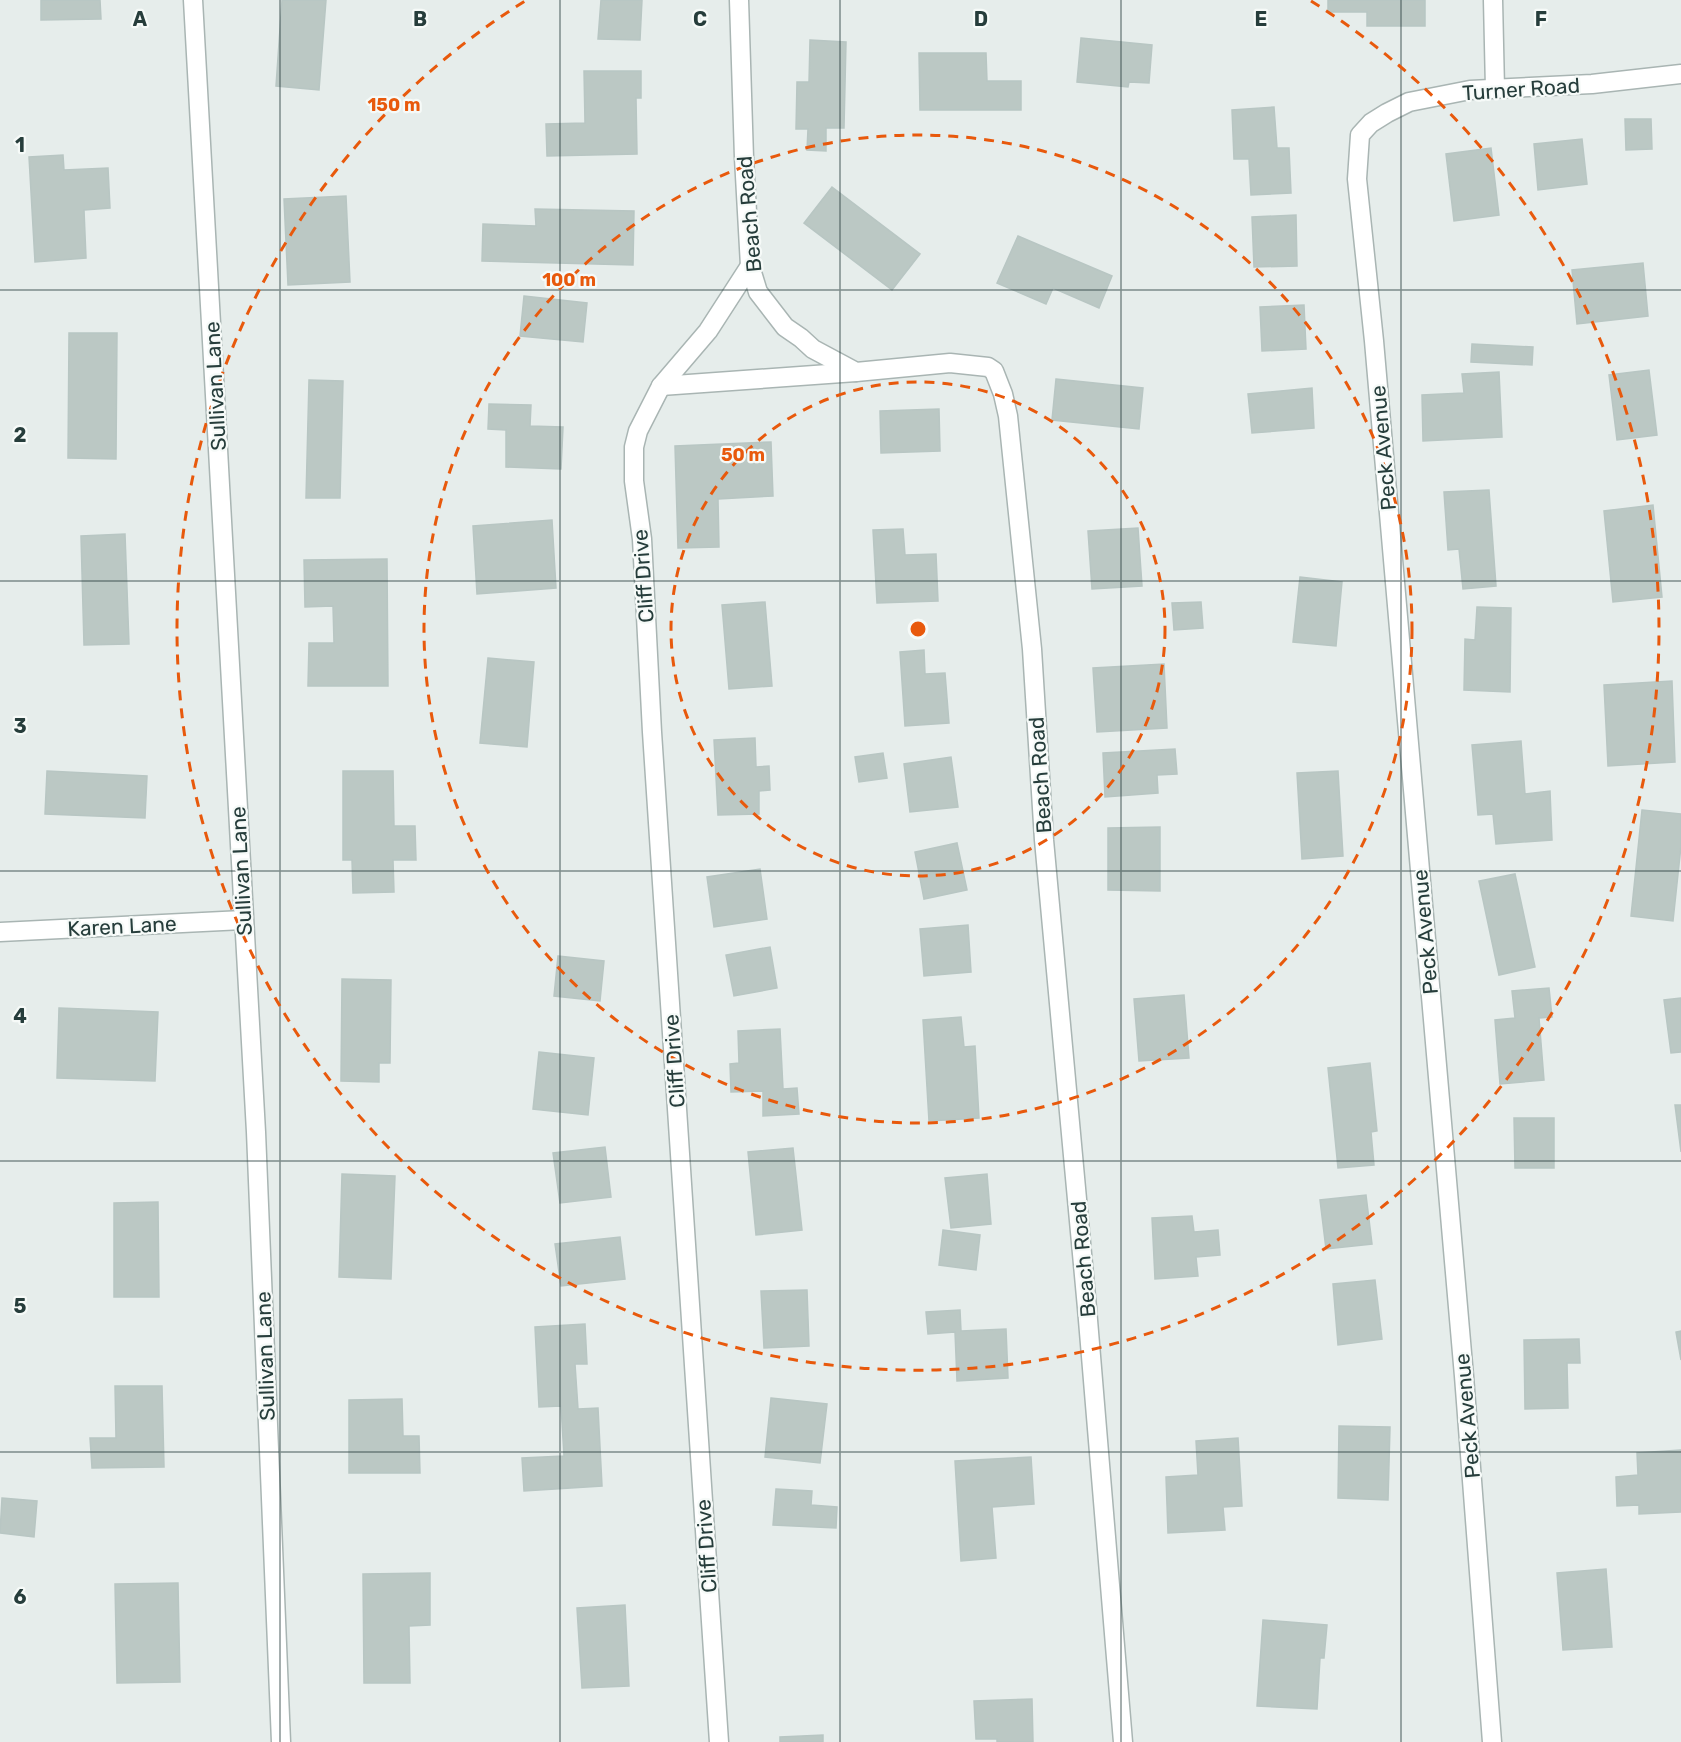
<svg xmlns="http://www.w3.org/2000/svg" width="1681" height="1742" font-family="Rubik,sans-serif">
<rect width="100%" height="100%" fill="#e6edeb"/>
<!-- building -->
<g fill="#bbc8c4" stroke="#b8c6c3" stroke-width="1.5">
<polygon points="41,0 100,0 101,19 41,20"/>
<polygon points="282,0 326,0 319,90 276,86"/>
<polygon points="601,0 642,0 640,40 598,39"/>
<polygon points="1328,0 1425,0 1425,26 1367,26 1367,12 1328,12"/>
<polygon points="1081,38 1152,45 1149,83 1129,82 1128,87 1077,82"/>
<polygon points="810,40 846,42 844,128 826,128 826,151 807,150 808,129 796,129 797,82 809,82"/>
<polygon points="919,53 986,53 987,81 1021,81 1021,110 920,110"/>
<polygon points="584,71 641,71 641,98 636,98 637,154 547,156 546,124 585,123"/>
<polygon points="1274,107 1277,148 1289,148 1291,193 1251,195 1249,159 1234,159 1232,110"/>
<polygon points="1625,119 1651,119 1652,149 1626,150"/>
<polygon points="1582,139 1587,184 1538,190 1534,144"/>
<polygon points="1491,148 1499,215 1454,221 1446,154"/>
<polygon points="63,155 64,170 108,168 110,208 84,210 86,258 35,262 29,157"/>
<polygon points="832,187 920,254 892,290 804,223"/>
<polygon points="346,196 350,282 288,285 284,199"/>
<polygon points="535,209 634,211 633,265 482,261 483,224 536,226"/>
<polygon points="1296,215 1297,266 1254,267 1252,217"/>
<polygon points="1018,236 1112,276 1099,308 1053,288 1046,304 997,283"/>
<polygon points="1643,263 1648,316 1577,324 1572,270"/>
<polygon points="524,296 587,303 583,342 520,336"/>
<polygon points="1304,305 1306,349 1262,351 1260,307"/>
<polygon points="69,333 117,333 116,459 68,458"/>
<polygon points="1472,344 1533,347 1532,365 1471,362"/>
<polygon points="1649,370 1657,435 1617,440 1609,375"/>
<polygon points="1499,372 1502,437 1423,441 1422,395 1464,393 1462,374"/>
<polygon points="1056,379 1143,388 1139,429 1052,420"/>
<polygon points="309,380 343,381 340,498 306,498"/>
<polygon points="1312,388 1314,428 1252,433 1248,394"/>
<polygon points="489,404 531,405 530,426 563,427 561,469 506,467 506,430 488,429"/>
<polygon points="939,409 940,451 881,453 880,411"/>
<polygon points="771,442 773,496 718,499 719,547 678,548 675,446"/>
<polygon points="1489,490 1496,586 1463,589 1459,549 1448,550 1444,492"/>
<polygon points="1653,505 1662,597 1613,602 1604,511"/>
<polygon points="552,520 556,588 477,594 473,526"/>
<polygon points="1138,528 1142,586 1092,589 1088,531"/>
<polygon points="903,529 905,555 936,554 938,601 877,603 873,530"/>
<polygon points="125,534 129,644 84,645 81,536"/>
<polygon points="387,559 388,686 308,686 309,643 334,643 333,606 305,607 304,560"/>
<polygon points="1300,577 1342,582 1336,646 1293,642"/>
<polygon points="765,602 772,686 729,689 722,605"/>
<polygon points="1201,602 1203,628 1174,630 1172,603"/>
<polygon points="1477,607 1511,608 1510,692 1464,690 1465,639 1475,640"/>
<polygon points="924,650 925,674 945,673 949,723 905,726 900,652"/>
<polygon points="488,658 534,662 527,747 480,743"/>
<polygon points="1164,664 1167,728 1097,732 1093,668"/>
<polygon points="1672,681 1675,762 1608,766 1604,685"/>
<polygon points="755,738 756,767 769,766 770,790 759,791 759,814 718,815 714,740"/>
<polygon points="1521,741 1525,794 1550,791 1552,840 1496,844 1493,814 1478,815 1472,745"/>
<polygon points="1175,749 1177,774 1157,775 1158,793 1105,797 1103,753"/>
<polygon points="883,753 887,778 859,782 855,757"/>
<polygon points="951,757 958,807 910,812 904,764"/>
<polygon points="47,771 147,776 145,818 45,814"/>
<polygon points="343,771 393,771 394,826 415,826 416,860 393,860 394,892 353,893 352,860 343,860"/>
<polygon points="1338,771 1343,856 1302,859 1297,773"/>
<polygon points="1642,810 1681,814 1681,846 1673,921 1631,916"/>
<polygon points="1160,827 1160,891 1108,890 1108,828"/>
<polygon points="957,843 967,890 924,899 915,852"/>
<polygon points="760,869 767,919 714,927 707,877"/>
<polygon points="1515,874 1535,967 1499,975 1479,881"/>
<polygon points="968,925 971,972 924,976 920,929"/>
<polygon points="770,947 777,988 734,996 726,955"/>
<polygon points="558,956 604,961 600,1001 554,996"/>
<polygon points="342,979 391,980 390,1063 379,1063 379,1082 341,1081"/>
<polygon points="1549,988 1552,1017 1539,1018 1544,1080 1500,1084 1495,1020 1515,1018 1512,991"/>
<polygon points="1184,995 1189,1058 1139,1061 1134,999"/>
<polygon points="1681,998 1681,1052 1671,1053 1664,1000"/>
<polygon points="59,1008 158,1012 155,1081 57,1078"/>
<polygon points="961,1017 964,1047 975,1046 979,1118 929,1121 923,1020"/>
<polygon points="780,1029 783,1089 797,1088 799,1114 763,1116 763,1091 731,1092 730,1064 739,1063 738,1031"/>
<polygon points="539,1052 594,1058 588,1115 533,1109"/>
<polygon points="1370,1063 1377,1131 1371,1132 1374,1165 1338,1168 1328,1068"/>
<polygon points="1675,1105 1681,1105 1681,1152"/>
<polygon points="1514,1118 1554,1118 1554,1168 1515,1168"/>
<polygon points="605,1147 611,1197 560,1203 553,1153"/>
<polygon points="793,1148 802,1230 756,1235 748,1152"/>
<polygon points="342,1174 395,1176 391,1279 339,1277"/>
<polygon points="987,1174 991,1224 951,1228 945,1178"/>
<polygon points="1366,1195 1372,1244 1326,1249 1320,1200"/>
<polygon points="158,1202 159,1297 114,1297 114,1203"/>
<polygon points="1192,1216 1194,1232 1218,1230 1220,1255 1196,1257 1198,1276 1155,1279 1152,1218"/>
<polygon points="943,1230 980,1235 976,1270 939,1265"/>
<polygon points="620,1237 625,1279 561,1286 555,1244"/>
<polygon points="1375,1280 1382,1339 1338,1345 1333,1284"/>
<polygon points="807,1290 809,1346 764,1348 761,1291"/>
<polygon points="960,1310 961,1331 1006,1329 1008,1378 957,1381 955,1332 928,1334 926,1312"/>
<polygon points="585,1324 587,1364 575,1364 578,1409 598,1408 602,1486 524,1491 522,1458 564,1456 561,1406 539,1407 535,1327"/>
<polygon points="1681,1331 1681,1360 1676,1332"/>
<polygon points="1579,1339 1580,1363 1567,1363 1568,1408 1525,1409 1524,1340"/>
<polygon points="115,1386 162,1386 164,1467 92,1468 90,1438 116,1438"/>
<polygon points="771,1398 827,1404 820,1463 765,1457"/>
<polygon points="402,1399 403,1436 419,1436 420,1473 349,1473 349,1400"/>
<polygon points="1339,1426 1390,1427 1388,1500 1338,1498"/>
<polygon points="1238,1438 1242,1506 1223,1507 1225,1530 1168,1533 1166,1477 1198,1475 1196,1441"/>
<polygon points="1681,1450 1681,1512 1639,1514 1639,1505 1617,1506 1616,1477 1638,1475 1637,1453"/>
<polygon points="1031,1457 1034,1504 992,1507 996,1558 961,1561 955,1461"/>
<polygon points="776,1489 812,1491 811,1505 837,1507 836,1528 773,1525"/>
<polygon points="2,1498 37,1501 34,1537 0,1533"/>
<polygon points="1606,1569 1612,1647 1563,1650 1557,1573"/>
<polygon points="430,1573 430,1625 409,1626 410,1683 364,1683 363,1574"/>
<polygon points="178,1583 180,1682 117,1683 115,1584"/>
<polygon points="625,1605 629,1686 582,1688 577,1608"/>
<polygon points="1263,1620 1327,1625 1324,1658 1320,1658 1317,1709 1257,1706"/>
<polygon points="1032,1699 1033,1742 997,1742 997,1739 976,1739 974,1701"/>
<polygon points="823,1735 823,1742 780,1742 780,1737"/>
</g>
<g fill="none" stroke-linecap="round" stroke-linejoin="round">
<!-- street casing -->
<g stroke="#a9b5b3" stroke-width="21">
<g id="street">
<polyline points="193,0 256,1132 281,1742"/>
<polyline points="739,0 744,158 750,266 758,292 785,327 801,338 813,349 856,372 950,363 988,367 994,371 1003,394 1008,416 1032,649 1044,840 1087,1308 1123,1742"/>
<polyline points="1493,0 1495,89"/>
<polyline points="661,386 856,372"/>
<polyline points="0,932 243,920"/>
<polyline points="719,1742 652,732 642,539 634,481 634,447 638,431 661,386 708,331 750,266"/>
<polyline points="1492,1742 1464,1376 1374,341 1357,179 1360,135 1371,123 1387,113 1409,102 1470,90 1592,84 1681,74"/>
</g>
</g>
<!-- street -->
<use href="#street" stroke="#fff" stroke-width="18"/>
</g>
<!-- grid -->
<path fill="none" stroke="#263d3b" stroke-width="1.5" stroke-opacity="0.55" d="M280,0V1742M560,0V1742M840,0V1742M1121,0V1742M1401,0V1742M0,290H1681M0,581H1681M0,871H1681M0,1161H1681M0,1452H1681"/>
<!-- distance rings -->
<g fill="none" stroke="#e8590c" stroke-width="3" stroke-dasharray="10 8">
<circle cx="918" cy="629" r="247"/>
<circle cx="918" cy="629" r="494"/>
<path d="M1311 1A741 741 0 1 1 525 1"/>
</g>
<g text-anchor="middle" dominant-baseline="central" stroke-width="4.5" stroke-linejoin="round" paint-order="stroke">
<!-- street labels -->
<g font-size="21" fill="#263d3b" stroke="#f6faf8">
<text transform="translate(1521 89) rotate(-4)">Turner Road</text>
<text transform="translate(749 214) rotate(-95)">Beach Road</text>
<text transform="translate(215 386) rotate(-93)">Sullivan Lane</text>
<text transform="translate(1383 448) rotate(-95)">Peck Avenue</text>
<text transform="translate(643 576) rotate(-94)">Cliff Drive</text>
<text transform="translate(1040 775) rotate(-94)">Beach Road</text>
<text transform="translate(241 871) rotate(-93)">Sullivan Lane</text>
<text transform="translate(122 926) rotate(-3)">Karen Lane</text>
<text transform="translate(1425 932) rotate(-95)">Peck Avenue</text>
<text transform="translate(674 1061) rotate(-94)">Cliff Drive</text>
<text transform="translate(1083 1259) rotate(-95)">Beach Road</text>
<text transform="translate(265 1356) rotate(-92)">Sullivan Lane</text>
<text transform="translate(1467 1416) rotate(-95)">Peck Avenue</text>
<text transform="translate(706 1546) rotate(-94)">Cliff Drive</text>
</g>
</g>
<g font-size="20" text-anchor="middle" font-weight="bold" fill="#263d3b" stroke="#f6faf8" stroke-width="4.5" stroke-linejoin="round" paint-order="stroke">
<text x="140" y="26">A</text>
<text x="420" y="26">B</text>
<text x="700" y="26">C</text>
<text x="981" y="26">D</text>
<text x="1261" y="26">E</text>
<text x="1541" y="26">F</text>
<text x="20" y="152">1</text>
<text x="20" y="442">2</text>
<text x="20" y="733">3</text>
<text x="20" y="1023">4</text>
<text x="20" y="1313">5</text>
<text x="20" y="1604">6</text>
</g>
<circle cx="918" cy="629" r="9" fill="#e8590c" stroke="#f6faf8" stroke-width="3"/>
<g font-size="18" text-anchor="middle" font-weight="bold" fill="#e8590c" stroke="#f6faf8" stroke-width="4.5" stroke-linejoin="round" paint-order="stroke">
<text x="394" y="111">150 m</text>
<text x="569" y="286">100 m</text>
<text x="743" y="461">50 m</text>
</g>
</svg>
